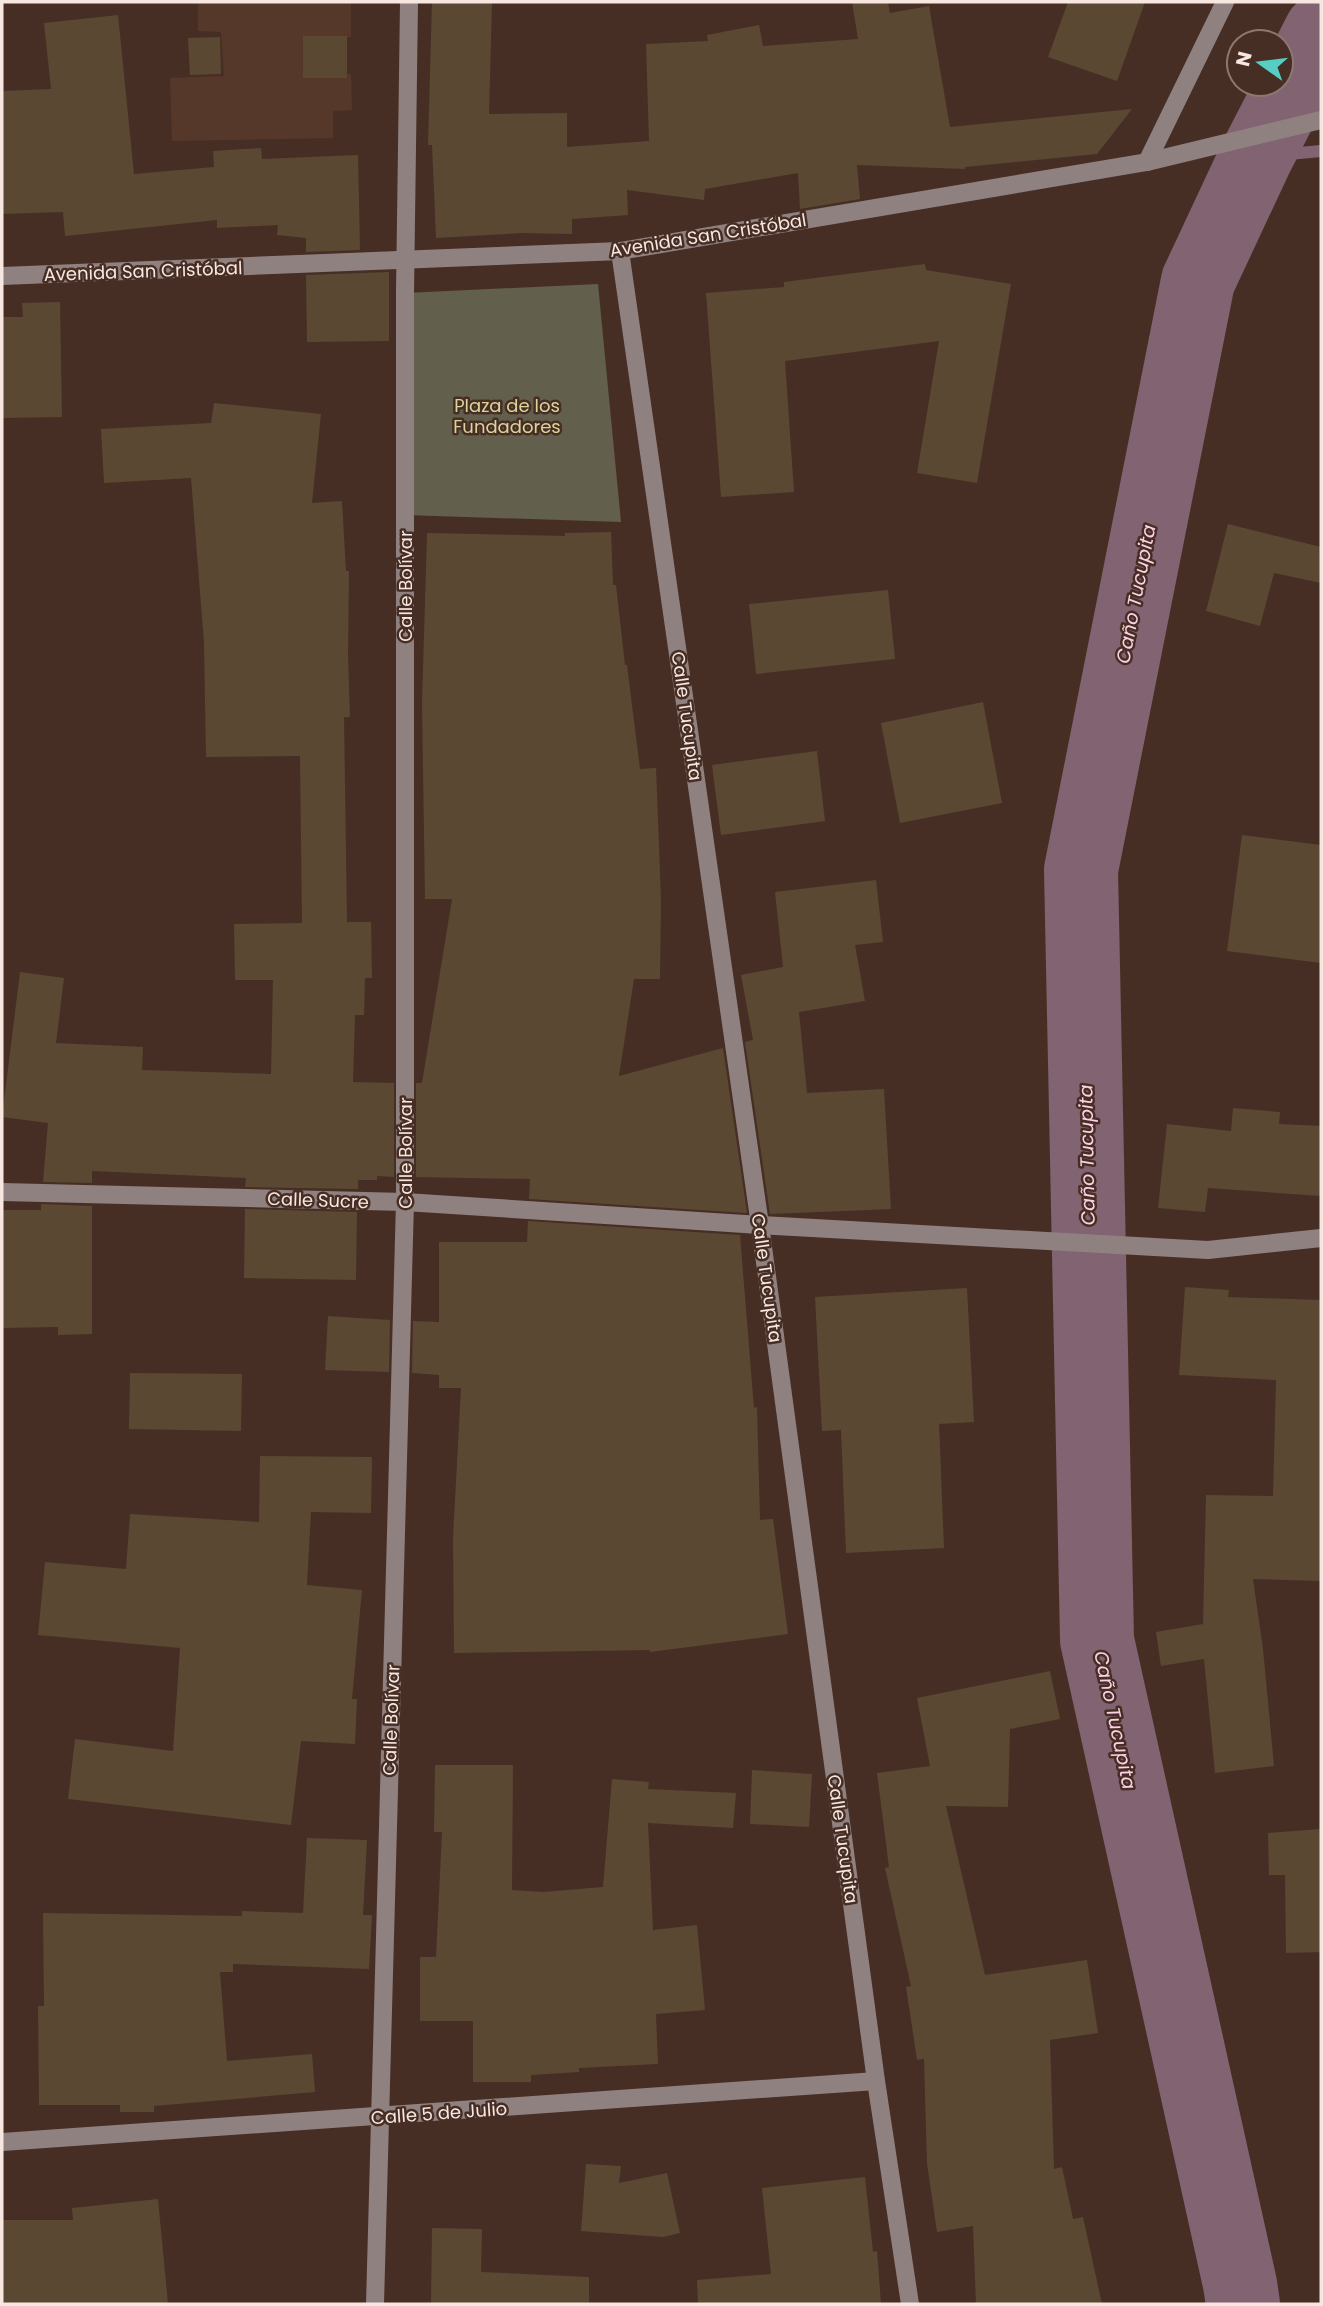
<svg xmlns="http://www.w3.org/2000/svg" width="1323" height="2306" font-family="Poppins,sans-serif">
<rect width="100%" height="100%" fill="#472e24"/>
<!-- built -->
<polygon fill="#56382b" points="198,2 351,2 351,37 305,38 305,74 351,74 352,110 333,111 333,138 172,141 170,78 224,76 221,32 198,31"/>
<!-- green -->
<polygon fill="#625f4d" points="598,284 621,522 405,515 405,293"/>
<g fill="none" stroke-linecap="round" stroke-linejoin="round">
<!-- stream -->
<polyline stroke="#816372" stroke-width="12" points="1256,157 1321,151"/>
<!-- river -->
<polyline stroke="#816372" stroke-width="74" points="1243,2304 1240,2284 1097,1640 1081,870 1198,281 1256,157 1321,31"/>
</g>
<!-- building -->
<g fill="#5a4833">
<polygon points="432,2 492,2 489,114 567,113 567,147 649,141 646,44 708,41 707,35 759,25 763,46 858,39 852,2 888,2 890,13 929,6 950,127 1132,109 1097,154 965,167 965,169 857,165 860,199 800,209 798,173 705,189 704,200 627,190 628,215 572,219 572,234 522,233 436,238 432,145 428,145"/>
<polygon points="1068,2 1145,2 1117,81 1048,57"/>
<polygon points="118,15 134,174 214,167 213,151 261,148 262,159 358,155 360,250 306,252 306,238 277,235 278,225 217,228 217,220 65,236 63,212 2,214 2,91 51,89 44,23"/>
<rect x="303" y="36" width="44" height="42"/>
<polygon points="220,37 221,74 190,75 188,38"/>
<polygon points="925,264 926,270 1011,284 977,483 917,473 939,341 785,361 794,492 721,497 706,293 784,287 784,282"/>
<polygon points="389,272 389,341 307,342 306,275"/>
<polygon points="60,302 62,417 2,418 2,317 23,317 22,303"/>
<polygon points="214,403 321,414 312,503 342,501 346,571 349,571 348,654 350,717 344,717 347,922 371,922 372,978 365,978 364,1015 355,1015 353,1082 394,1083 394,1177 377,1176 377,1180 358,1180 358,1189 245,1187 246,1178 92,1171 92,1183 43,1182 48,1123 2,1117 20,972 64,978 56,1043 143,1047 142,1070 271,1074 273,980 235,980 234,924 302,923 300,756 206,757 204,643 191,478 104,483 101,429 211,423"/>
<polygon points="1228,524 1321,547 1321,583 1274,573 1260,626 1206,611"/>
<polygon points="611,532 613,585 616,585 625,665 627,665 640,769 656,768 661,900 660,979 634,979 619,1076 723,1048 747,1213 529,1199 530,1179 416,1177 416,1083 422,1083 452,899 425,899 422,703 427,533 565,536 565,533"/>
<polygon points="888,590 895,659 756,674 749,604"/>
<polygon points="983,702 1002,803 900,823 881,723"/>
<polygon points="817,751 825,821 721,835 712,765"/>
<polygon points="1242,835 1321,845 1321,963 1227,951"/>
<polygon points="876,880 883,942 855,945 865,1001 799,1012 807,1093 884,1089 891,1209 770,1214 745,1042 753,1040 741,975 783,967 775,892"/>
<polygon points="1233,1108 1280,1112 1279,1124 1321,1126 1321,1196 1208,1188 1205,1212 1158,1208 1167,1124 1231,1131"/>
<polygon points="41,1204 92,1206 92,1334 58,1335 58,1327 2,1328 2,1210 41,1210"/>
<polygon points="245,1209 357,1212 356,1280 244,1278"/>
<polygon points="528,1221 740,1235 754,1408 757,1407 760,1520 773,1519 788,1634 650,1652 650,1650 454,1653 453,1538 461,1388 439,1388 439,1375 412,1373 413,1321 439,1322 439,1242 527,1242"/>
<polygon points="1185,1287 1229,1290 1228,1297 1321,1300 1321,1581 1253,1579 1263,1649 1274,1766 1215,1773 1204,1659 1161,1666 1156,1632 1203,1624 1206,1495 1273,1496 1276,1380 1179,1375"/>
<polygon points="967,1288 974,1422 939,1424 944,1548 846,1553 841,1430 822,1431 815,1297"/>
<polygon points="328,1316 390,1320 389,1372 325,1370"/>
<polygon points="130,1373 242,1374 241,1431 129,1429"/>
<polygon points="260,1456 372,1457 371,1513 311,1512 307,1585 362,1590 352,1699 357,1699 355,1744 301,1741 291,1825 68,1799 75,1739 173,1751 180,1648 38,1635 45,1562 126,1569 130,1514 259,1522"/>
<polygon points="1050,1671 1060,1719 1010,1729 1008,1807 946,1806 985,1975 1087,1960 1098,2033 1050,2040 1054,2169 1062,2167 1073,2219 1083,2217 1102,2304 976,2304 973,2226 937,2232 927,2163 924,2059 917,2060 906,1987 911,1986 885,1868 889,1867 877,1773 930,1766 917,1698"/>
<polygon points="435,1765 513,1765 512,1890 543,1892 603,1887 612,1779 649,1782 648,1789 736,1793 733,1828 648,1823 653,1930 697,1925 705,2010 656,2014 658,2064 579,2068 579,2072 531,2075 531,2082 473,2082 473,2021 420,2021 420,1957 436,1957 442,1832 434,1832"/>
<polygon points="752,1770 812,1774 809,1827 750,1824"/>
<polygon points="1321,1829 1321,1952 1286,1953 1285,1875 1269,1875 1268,1833"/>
<polygon points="307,1838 367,1840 363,1915 372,1915 369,1969 233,1964 233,1972 220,1972 227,2061 312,2054 315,2092 154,2106 154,2112 120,2112 120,2105 39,2105 38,2006 44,2006 43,1913 242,1916 242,1911 303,1913"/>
<polygon points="586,2164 621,2166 619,2183 667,2173 680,2233 663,2237 581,2231"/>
<polygon points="865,2177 873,2252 877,2251 881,2304 698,2304 697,2280 771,2274 762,2188"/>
<polygon points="158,2199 168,2304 2,2304 2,2220 73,2220 72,2208"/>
<polygon points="432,2228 482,2229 481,2272 589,2277 589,2304 431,2304"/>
</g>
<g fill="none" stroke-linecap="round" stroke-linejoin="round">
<!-- minor -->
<g stroke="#908181" stroke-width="18">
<polyline points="1147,162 1225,2"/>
<polyline points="620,251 760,1225 876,2081 910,2304"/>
<polyline points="2,276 620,251 1147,162 1321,120"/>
<polyline points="2,1192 405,1202 760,1225 1208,1250 1321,1238"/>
<polyline points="2,2142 876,2081"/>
<polyline points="375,2304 405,1202 405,293 409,2"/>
</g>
</g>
<g text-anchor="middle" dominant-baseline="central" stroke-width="5" stroke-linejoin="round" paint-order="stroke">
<!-- street labels -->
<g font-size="18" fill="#f7e7e0" stroke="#472e24">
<text transform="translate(708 235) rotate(-9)">Avenida San Cristóbal</text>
<text transform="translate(143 271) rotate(-2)">Avenida San Cristóbal</text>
<text transform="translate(405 586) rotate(-90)">Calle Bolívar</text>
<text transform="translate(687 716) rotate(82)">Calle Tucupita</text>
<text transform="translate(405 1153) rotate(-90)">Calle Bolívar</text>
<text transform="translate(318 1200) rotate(2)">Calle Sucre</text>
<text transform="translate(767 1278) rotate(82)">Calle Tucupita</text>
<text transform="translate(391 1720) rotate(-88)">Calle Bolívar</text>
<text transform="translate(843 1839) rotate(82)">Calle Tucupita</text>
<text transform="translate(439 2113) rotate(-4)">Calle 5 de Julio</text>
</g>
<!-- park labels -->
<g font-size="18" fill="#dbd49b" stroke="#472e24">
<text x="507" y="405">Plaza de los<tspan x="507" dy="21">Fundadores</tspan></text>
</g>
<!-- water labels -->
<g font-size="19" font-style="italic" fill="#fed0e7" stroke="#472e24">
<text transform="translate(1136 594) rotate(-79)">Caño Tucupita</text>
<text transform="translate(1087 1155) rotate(-91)">Caño Tucupita</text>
<text transform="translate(1115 1720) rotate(78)">Caño Tucupita</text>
</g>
</g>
<!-- border -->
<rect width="1323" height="2306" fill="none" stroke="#f7e7e0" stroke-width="7"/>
<!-- north arrow -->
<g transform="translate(1260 63) rotate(284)"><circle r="33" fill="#472e24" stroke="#8d786f" stroke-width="2"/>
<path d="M0-5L12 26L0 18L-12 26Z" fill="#56cec4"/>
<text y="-10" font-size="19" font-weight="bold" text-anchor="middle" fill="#f7e7e0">N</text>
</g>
</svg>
